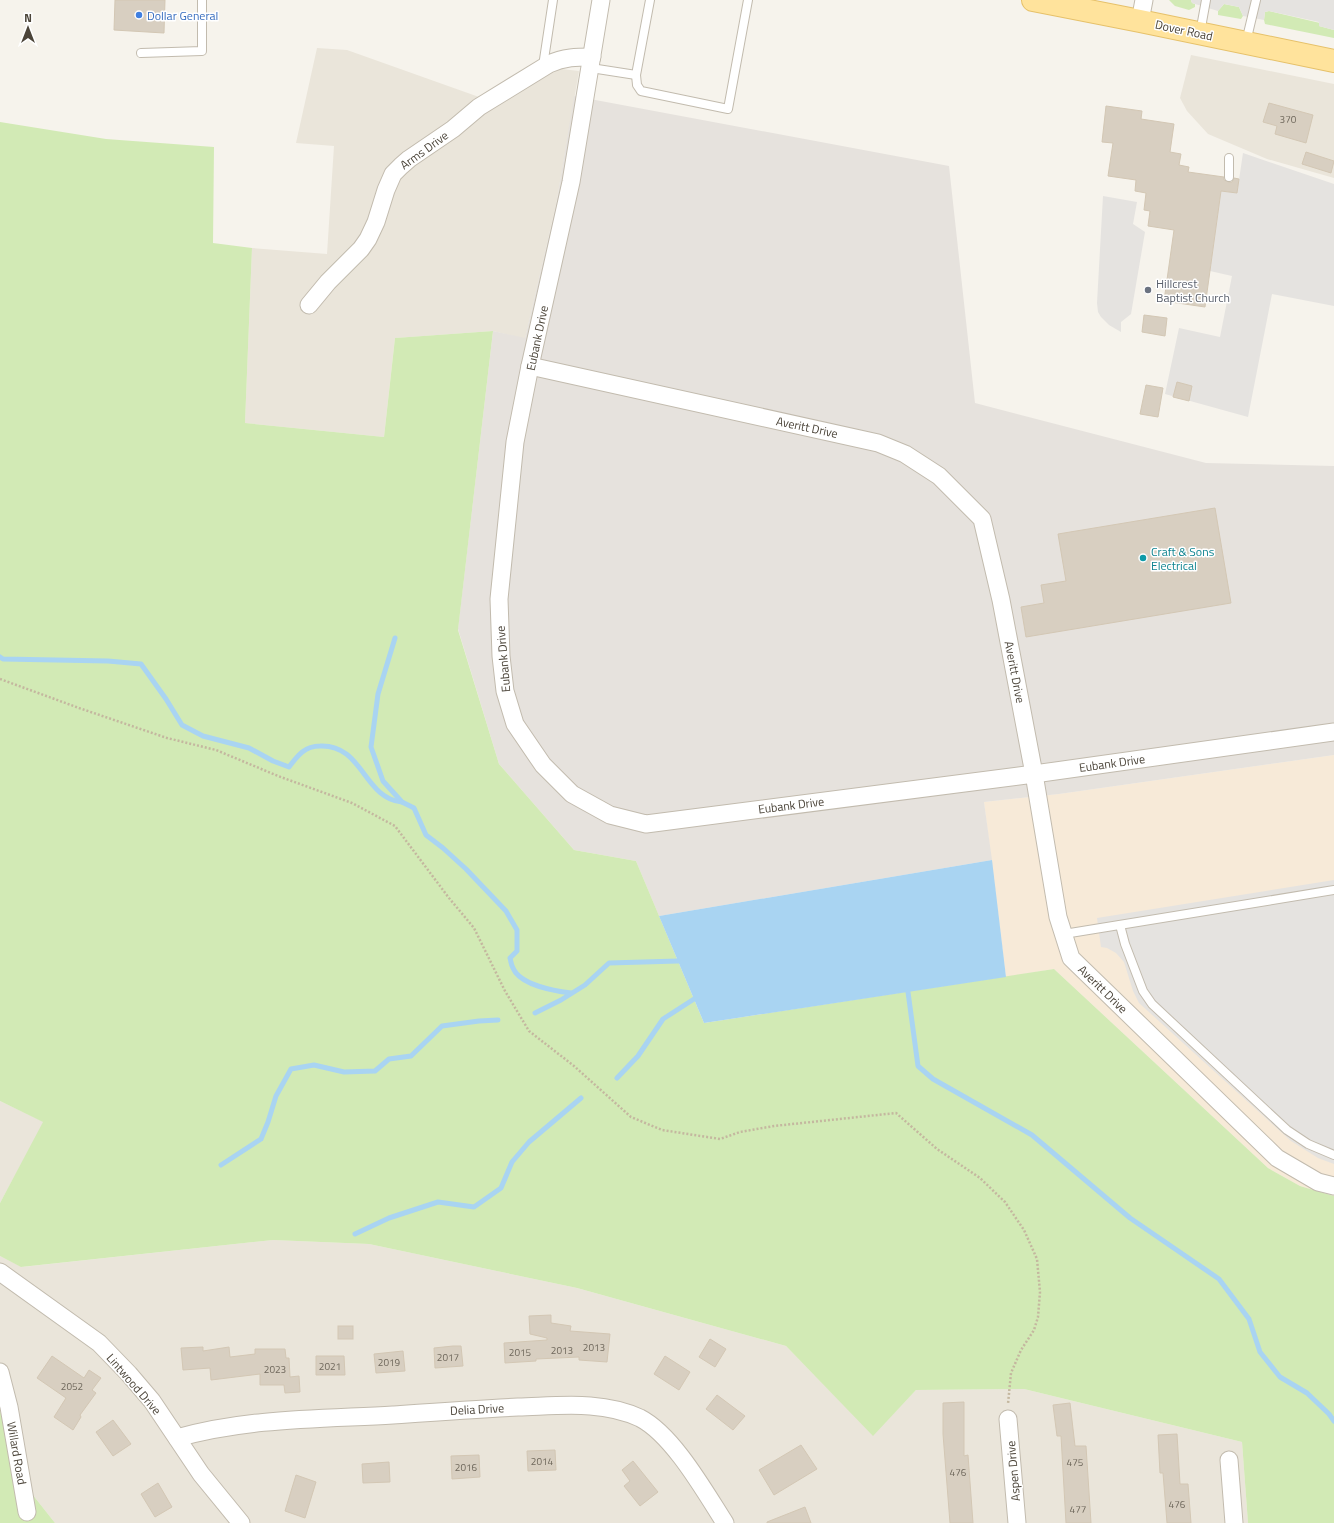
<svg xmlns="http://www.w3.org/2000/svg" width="1334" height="1523" font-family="'Titillium Web',sans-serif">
<rect width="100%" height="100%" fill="#f6f3ec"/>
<!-- residential -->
<g fill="#eae5da">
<polygon points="317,48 347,50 479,97 536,66 579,71 556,205 525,339 493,331 395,338 384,437 245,423 252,248 327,254 334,146 296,143"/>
<polygon points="1191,55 1334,84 1334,178 1267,159 1208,134 1187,111 1180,98"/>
<polygon points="0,1101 44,1122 0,1203"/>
<polygon points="273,1240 369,1244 577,1288 786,1346 873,1435 916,1390 1024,1389 1242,1442 1248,1523 55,1523 17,1475 0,1410 0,1256 22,1267"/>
</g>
<!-- commercial -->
<polygon fill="#f7ead8" points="1334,755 1334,1196 1300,1186 1268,1168 1054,969 1006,977 984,802 1059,794"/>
<!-- industrial -->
<polygon fill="#e6e2dd" points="574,96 949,166 975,403 1206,463 1334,466 1334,755 1059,794 984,802 992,860 659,916 636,861 574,850 499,764 458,629 493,331 525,338 556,205"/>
<!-- green -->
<g fill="#d2eab5">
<polygon points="1169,0 1191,0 1192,3 1195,4 1195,7 1189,10 1175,6"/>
<polygon points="1224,4 1239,7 1243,16 1241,19 1218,15 1218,11"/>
<polygon points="1269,11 1320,23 1319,26 1334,30 1334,38 1265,24 1264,20 1265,12"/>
<polygon points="0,122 106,139 214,147 213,243 252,248 245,423 384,437 395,338 493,331 458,630 499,764 574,850 636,861 704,1023 1054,969 1268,1168 1300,1186 1334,1196 1334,1523 1248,1523 1242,1442 1024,1389 916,1390 873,1436 786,1346 577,1288 369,1244 273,1240 21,1267 0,1256 0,1203 43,1122 0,1101"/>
<polygon points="0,1410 17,1475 55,1523 0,1523"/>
</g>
<!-- parking -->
<g fill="#e5e3e0">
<polygon points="1191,0 1334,0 1334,30 1319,26 1319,22 1269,11 1265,12 1264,20 1243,16 1239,7 1224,4 1218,11 1192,3"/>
<polygon points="1243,153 1334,184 1334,306 1272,294 1248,417 1165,394 1179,328 1220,337 1232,276 1210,271 1221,191 1237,193"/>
<polygon points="1103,196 1137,202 1133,224 1145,232 1131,314 1121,322 1121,332 1109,325 1101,317 1098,312 1097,303"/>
<polygon points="1334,880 1334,1164 1318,1158 1291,1141 1139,1003 1133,991 1124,962 1116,953 1107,948 1101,947 1097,918"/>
</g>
<!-- water -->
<polygon fill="#a9d4f2" points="992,860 1006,977 704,1023 659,916"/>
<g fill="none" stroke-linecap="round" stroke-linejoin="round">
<!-- stream -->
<g stroke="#a9d4f2" stroke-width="5">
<path d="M395,638L378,694L371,747L383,781L402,802L414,808L426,835L443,848L466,869L506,911L517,930V951L510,958C511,961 511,965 513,968C520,985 555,991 571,993"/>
<path d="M0,657L3,659L108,661L141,664L166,699L182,725L203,736L249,748L273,761L289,767C298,755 305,746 320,746C363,744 364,799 402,802"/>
<polyline points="908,992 918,1066 933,1079 1032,1135 1130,1218 1219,1279 1249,1319 1260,1352 1280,1377 1307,1393 1329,1414 1334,1421"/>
<polyline points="535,1013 561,1000 585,985 609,963 678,961"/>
<polyline points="617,1078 638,1056 663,1019 694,999"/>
<polyline points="221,1165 261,1139 268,1122 276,1096 291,1069 314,1065 344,1072 375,1071 389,1059 411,1056 442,1026 479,1021 498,1020"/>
<polyline points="355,1234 389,1218 438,1202 474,1207 501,1188 512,1162 529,1142 581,1098"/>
</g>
</g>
<!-- building -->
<g fill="#d8cfc1" stroke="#d3c7b4">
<polygon points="115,0 165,0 164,33 114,30"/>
<polygon points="1269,103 1313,115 1306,143 1275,134 1277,126 1263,122"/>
<polygon points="1106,106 1142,111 1141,119 1174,124 1170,152 1181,154 1179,165 1189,167 1188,172 1224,177 1224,180 1229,182 1232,182 1234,178 1239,179 1237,193 1221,191 1205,307 1164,301 1174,230 1148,226 1150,211 1144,210 1146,193 1135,191 1136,180 1108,176 1113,143 1102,142"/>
<polygon points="1306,152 1334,161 1331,173 1302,164"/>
<polygon points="1144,315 1167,318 1165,336 1142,332"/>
<polygon points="1177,382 1192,386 1189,401 1173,397"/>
<polygon points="1146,385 1163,388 1158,417 1140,414"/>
<polygon points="1215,508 1231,603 1026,637 1021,607 1044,603 1041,585 1066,581 1058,534"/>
<polygon points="551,1315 551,1323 571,1326 570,1331 610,1334 607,1362 579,1360 579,1357 536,1359 536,1361 505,1363 504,1343 547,1340 547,1338 530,1334 529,1316"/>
<rect x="338" y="1326" width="15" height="13"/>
<polygon points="710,1339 726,1349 715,1367 699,1357"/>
<polygon points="453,1346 461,1346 463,1366 435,1368 434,1348"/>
<polygon points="203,1347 203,1351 229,1347 230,1357 255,1354 255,1349 285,1349 286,1358 289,1358 290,1377 299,1376 300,1392 285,1393 284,1385 260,1385 260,1374 211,1380 210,1368 183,1370 181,1348"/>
<polygon points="403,1351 405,1371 376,1373 374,1354"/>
<polygon points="52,1356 84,1378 89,1370 101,1378 92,1390 96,1393 80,1415 81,1417 73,1430 54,1417 66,1398 37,1378"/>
<polygon points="316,1356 344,1356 345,1375 316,1375"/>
<polygon points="665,1356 690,1372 679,1390 654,1374"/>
<polygon points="717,1395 745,1416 733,1430 706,1409"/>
<polygon points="964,1402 964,1456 968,1455 973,1523 950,1523 943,1434 943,1403"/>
<polygon points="1070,1403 1075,1446 1086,1446 1091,1523 1066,1523 1061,1436 1057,1436 1053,1405"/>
<polygon points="113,1420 131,1444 113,1456 96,1432"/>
<polygon points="1177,1434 1180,1484 1188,1484 1191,1523 1167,1523 1163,1473 1160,1473 1158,1435"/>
<polygon points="801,1445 817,1469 774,1495 759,1470"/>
<polygon points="555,1450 556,1470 528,1471 527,1451"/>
<polygon points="479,1455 480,1477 452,1479 451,1456"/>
<polygon points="633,1461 658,1492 640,1506 624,1486 630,1481 622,1470"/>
<polygon points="389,1462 390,1482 363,1483 362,1464"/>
<polygon points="296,1475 316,1482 305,1518 285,1511"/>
<polygon points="158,1483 172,1507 155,1517 141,1494"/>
<polygon points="805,1507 811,1523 767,1523 767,1522"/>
</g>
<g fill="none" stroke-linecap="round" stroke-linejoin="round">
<!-- service casing -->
<g stroke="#c2bbae" stroke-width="10">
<g id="service">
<polyline points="650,0 636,75 637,85 641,91 728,109 748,0"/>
<polyline points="1200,33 1206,0"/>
<polyline points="1246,42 1256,0"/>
<polyline points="141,53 202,51 202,0"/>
<polyline points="543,66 553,0"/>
<polyline points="591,68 636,75"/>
<polyline points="1229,158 1229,177"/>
<polyline points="1120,925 1125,944 1143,991 1152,1004 1287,1130 1308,1144 1334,1155"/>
<polyline points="1064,934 1334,890"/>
</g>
</g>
<!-- minor casing -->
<g stroke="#c2bbae" stroke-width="19">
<g id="minor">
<polyline points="601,0 571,182 530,366 515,442 499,599 501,656 505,691 515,724 543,765 572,794 610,815 646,824 1034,774 1334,732"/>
<polyline points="1140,21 1144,0"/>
<path d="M309,305L328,282L361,249L368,239L376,222L386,190L393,174L401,166L409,159L453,129L479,107L549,64C564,57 577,57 592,57"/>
<polyline points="530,366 878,443 905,454 939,476 982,519 1001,600 1034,774 1058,917 1071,958 1277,1158 1318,1182 1334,1186"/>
<polyline points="0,1272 99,1343 129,1374 152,1401 201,1474 241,1523"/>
<polyline points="0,1372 9,1407 27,1512"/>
<polyline points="1008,1419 1017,1523"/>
<path d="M177,1438C247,1418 322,1419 393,1415C435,1412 476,1409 518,1407C558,1406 602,1400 640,1418C673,1435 705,1492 725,1523"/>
<polyline points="1229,1460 1234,1523"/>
</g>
</g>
<!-- primary casing -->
<g stroke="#e6c16a" stroke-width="24">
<polyline id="primary" points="1033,0 1140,21 1334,61"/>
</g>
<!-- path -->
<polyline stroke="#c4b79f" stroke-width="2.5" stroke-dasharray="2 2" stroke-linecap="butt" points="0,679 79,708 167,738 216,750 278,776 352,803 395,826 449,898 474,928 505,991 529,1031 574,1066 631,1117 662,1130 720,1139 740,1132 774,1126 896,1113 937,1149 980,1178 1005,1202 1024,1230 1037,1259 1040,1292 1038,1317 1034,1330 1021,1350 1011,1373 1008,1404"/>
<!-- service -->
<use href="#service" stroke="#fff" stroke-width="8"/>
<!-- minor -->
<use href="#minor" stroke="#fff" stroke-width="17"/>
<!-- primary -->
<use href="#primary" stroke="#ffe39c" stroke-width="22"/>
</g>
<!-- markers -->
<circle fill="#3f7fe0" stroke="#fff" stroke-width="1.5" cx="139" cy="15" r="4"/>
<circle fill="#6b7280" stroke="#fff" stroke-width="1.5" cx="1148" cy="290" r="4"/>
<circle fill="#0f9aa8" stroke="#fff" stroke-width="1.5" cx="1143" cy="558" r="4"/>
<g text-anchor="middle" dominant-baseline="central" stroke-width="3" stroke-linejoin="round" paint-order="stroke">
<!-- number labels -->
<g font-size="10" fill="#6e675b">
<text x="1288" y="119">370</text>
<text x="594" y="1347">2013</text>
<text x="562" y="1350">2013</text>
<text x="520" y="1352">2015</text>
<text x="448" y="1357">2017</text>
<text x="389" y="1362">2019</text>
<text x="330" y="1366">2021</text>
<text x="275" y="1369">2023</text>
<text x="72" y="1386">2052</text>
<text x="542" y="1461">2014</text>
<text x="1075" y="1462">475</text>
<text x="466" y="1467">2016</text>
<text x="958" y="1472">476</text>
<text x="1177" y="1504">476</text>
<text x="1078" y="1509">477</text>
</g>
<!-- shop labels -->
<g font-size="12" fill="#366cbe" stroke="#fff" text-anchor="start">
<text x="147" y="15">Dollar General</text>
</g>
<!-- street labels -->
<g font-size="12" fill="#4b4439" stroke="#fff">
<text transform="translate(1184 30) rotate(12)">Dover Road</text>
<text transform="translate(424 150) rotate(-36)">Arms Drive</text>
<text transform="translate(537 338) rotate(-78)">Eubank Drive</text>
<text transform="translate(807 427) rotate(12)">Averitt Drive</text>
<text transform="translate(503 659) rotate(-95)">Eubank Drive</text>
<text transform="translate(1015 672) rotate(79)">Averitt Drive</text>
<text transform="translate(1112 763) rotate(-8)">Eubank Drive</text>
<text transform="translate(791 805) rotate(-7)">Eubank Drive</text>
<text transform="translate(1103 989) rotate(44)">Averitt Drive</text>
<text transform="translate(134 1384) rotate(49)">Lintwood Drive</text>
<text transform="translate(477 1409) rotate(-3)">Delia Drive</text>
<text transform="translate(17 1453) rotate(80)">Willard Road</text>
<text transform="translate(1013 1471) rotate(-95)">Aspen Drive</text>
</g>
<!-- worship labels -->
<g font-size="12" fill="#5b616d" stroke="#fff" text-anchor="start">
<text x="1156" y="283">Hillcrest<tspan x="1156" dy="14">Baptist Church</tspan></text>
</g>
<!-- culture labels -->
<g font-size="12" fill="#0d838f" stroke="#fff" text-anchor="start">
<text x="1151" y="551">Craft &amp; Sons<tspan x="1151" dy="14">Electrical</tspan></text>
</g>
</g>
<!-- north arrow -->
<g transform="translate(28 28)" stroke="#ffffff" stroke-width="3" paint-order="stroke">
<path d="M0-3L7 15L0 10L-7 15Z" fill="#4b4439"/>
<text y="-6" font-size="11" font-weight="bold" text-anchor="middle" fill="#4b4439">N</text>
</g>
</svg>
